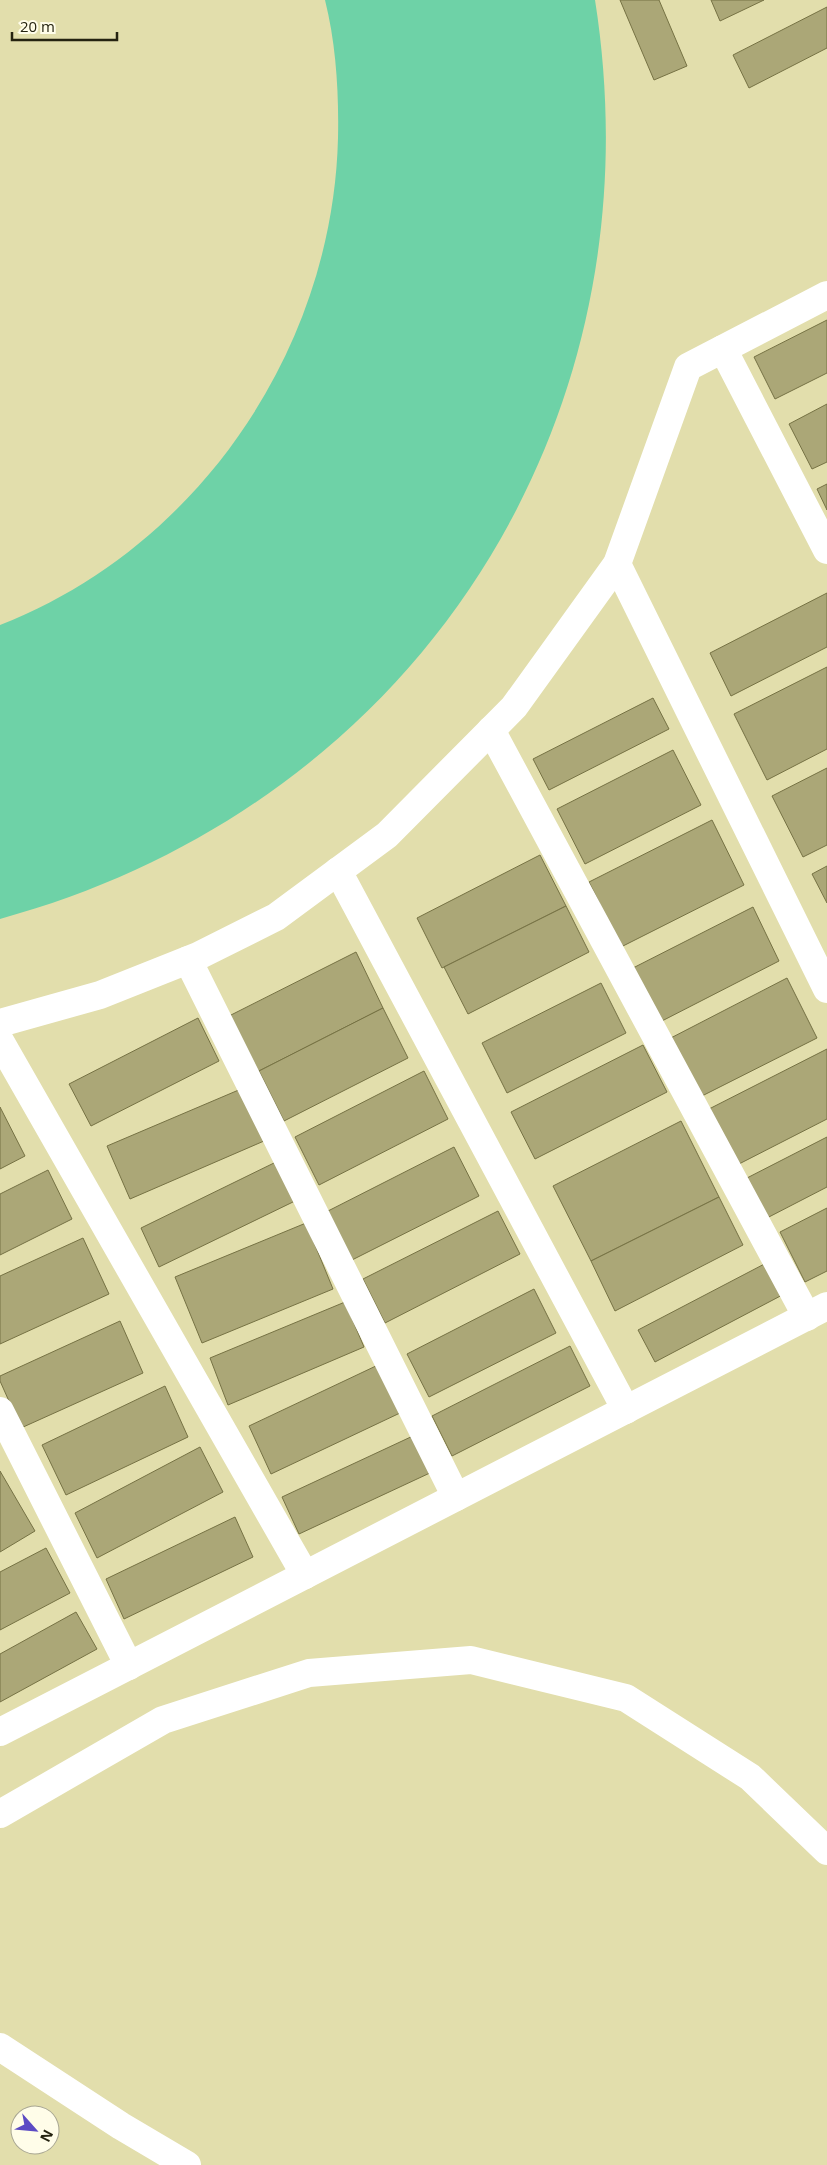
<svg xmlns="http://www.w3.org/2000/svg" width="827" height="2165" font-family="'Open Sans',sans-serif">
<rect width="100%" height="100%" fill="#e2deac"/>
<!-- park -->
<path fill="#6ed2a7" d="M325,0H595C662,424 414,806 0,919V625C198,548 333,349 338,138C339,92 336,44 325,0Z"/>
<!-- building -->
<g fill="#aba777" stroke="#767244">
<polygon points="620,0 659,0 687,66 654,80"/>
<polygon points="711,0 764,0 720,21"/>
<polygon points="827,7 827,48 749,88 733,55"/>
<polygon points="827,320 827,373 775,399 754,357"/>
<polygon points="827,404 827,462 812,469 789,424"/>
<polygon points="827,484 827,510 817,489"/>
<polygon points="827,593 827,647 731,696 710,653"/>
<polygon points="827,667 827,749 767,780 734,714"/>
<polygon points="653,698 669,729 549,790 533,759"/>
<polygon points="673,750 701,805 585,864 557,809"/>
<polygon points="827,768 827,845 803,857 772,796"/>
<polygon points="712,820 744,885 621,947 589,882"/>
<polygon points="540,855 566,906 442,968 417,918"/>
<polygon points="827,866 827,903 812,874"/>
<polygon points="566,906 589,952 468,1014 444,967"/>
<polygon points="753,907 779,961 658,1023 631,969"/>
<polygon points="356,952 383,1008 257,1072 229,1016"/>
<polygon points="787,978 817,1038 694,1100 665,1041"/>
<polygon points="601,983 626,1033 507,1093 482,1043"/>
<polygon points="383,1008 408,1058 284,1121 259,1071"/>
<polygon points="198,1018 219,1061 91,1126 69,1084"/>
<polygon points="643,1045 667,1092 535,1159 511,1112"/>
<polygon points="827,1049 827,1119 737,1165 709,1109"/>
<polygon points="424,1071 448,1119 319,1185 295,1137"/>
<polygon points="241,1089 264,1141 130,1199 107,1146"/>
<polygon points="0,1107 25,1156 0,1169"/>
<polygon points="681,1121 719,1197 591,1261 553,1186"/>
<polygon points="827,1137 827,1187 765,1219 745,1179"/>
<polygon points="454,1147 479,1196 350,1261 326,1212"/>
<polygon points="276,1162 295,1201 159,1267 141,1228"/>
<polygon points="48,1170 72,1219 0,1255 0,1194"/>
<polygon points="719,1197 743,1245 615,1311 591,1261"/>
<polygon points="827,1208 827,1271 805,1282 780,1232"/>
<polygon points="498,1211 520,1254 385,1323 363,1279"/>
<polygon points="306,1223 333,1289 202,1343 175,1277"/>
<polygon points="83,1238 109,1294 0,1344 0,1276"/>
<polygon points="772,1260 788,1292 655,1362 638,1330"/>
<polygon points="534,1289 556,1333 429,1397 407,1354"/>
<polygon points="345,1302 364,1347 228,1405 210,1358"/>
<polygon points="120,1321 143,1373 21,1428 0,1381 0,1376"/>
<polygon points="570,1346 590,1386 452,1456 432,1416"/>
<polygon points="378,1365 400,1413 271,1474 249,1426"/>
<polygon points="165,1386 188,1437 66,1495 42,1445"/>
<polygon points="415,1435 432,1472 299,1534 282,1497"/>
<polygon points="200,1447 223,1492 97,1558 75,1513"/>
<polygon points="0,1471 35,1531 0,1552"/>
<polygon points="235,1517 253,1557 124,1619 106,1579"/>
<polygon points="46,1548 70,1593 0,1630 0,1572"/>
<polygon points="76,1612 97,1649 0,1702 0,1654"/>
</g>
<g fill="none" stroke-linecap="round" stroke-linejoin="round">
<!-- street -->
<g stroke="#fff" stroke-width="28">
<polyline points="723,349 827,550"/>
<polyline points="617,564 827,989"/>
<polyline points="491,730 807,1317"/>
<polyline points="338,871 626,1410"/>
<polyline points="188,960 456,1497"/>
<polyline points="0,1023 100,995 198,956 276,917 387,835 514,707 617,564 688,367 827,295"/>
<polyline points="0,1041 305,1575"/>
<polyline points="0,1411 129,1666"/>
<polyline points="0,1732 827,1306"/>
<polyline points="0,1814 163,1720 309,1673 471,1660 626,1698 750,1777 827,1851"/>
<polyline points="0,2047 121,2126 187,2165"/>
</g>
</g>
<!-- north arrow -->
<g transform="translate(35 2130) rotate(117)"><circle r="24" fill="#fffde9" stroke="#a8a692"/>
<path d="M0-4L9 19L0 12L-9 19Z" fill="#5c4bc4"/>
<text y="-8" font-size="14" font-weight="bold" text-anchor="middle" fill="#252310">N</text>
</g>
<!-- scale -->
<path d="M12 32v8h105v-8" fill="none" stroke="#252310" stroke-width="2.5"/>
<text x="20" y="32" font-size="15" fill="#252310" stroke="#fffde9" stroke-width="4" paint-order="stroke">20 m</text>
</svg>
